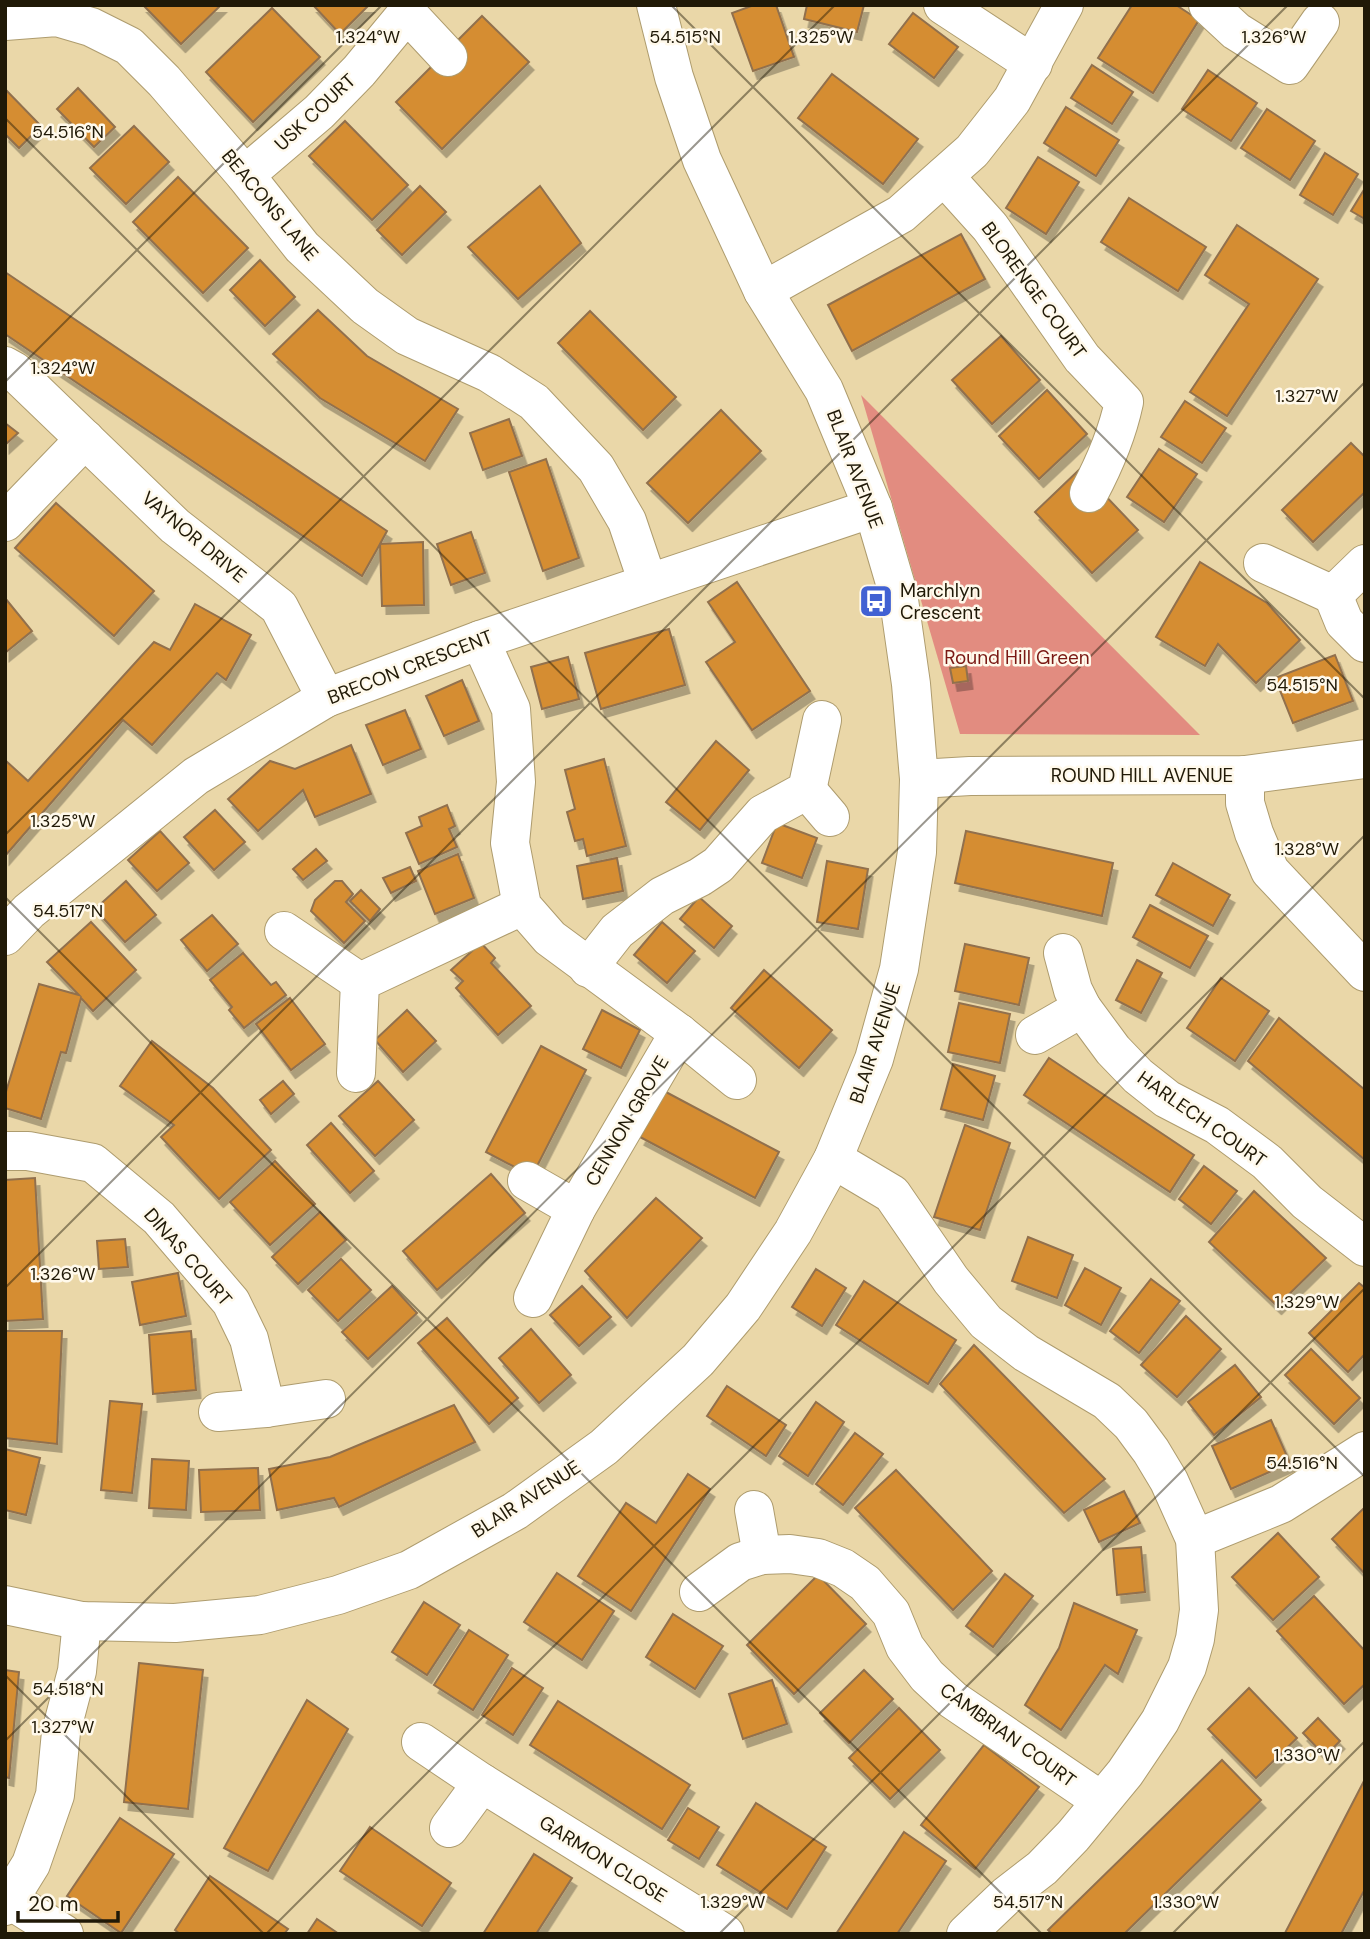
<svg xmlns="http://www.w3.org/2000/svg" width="1370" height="1939" font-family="'DM Sans',sans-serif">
<defs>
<filter id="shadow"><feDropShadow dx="4.5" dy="8" stdDeviation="0" flood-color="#0004"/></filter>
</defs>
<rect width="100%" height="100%" fill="#ead7a8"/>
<!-- green -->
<polygon fill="#e28c80" points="861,395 1200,735 960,734"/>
<!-- building -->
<g fill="#d58d30" stroke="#91704d" stroke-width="2" filter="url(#shadow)">
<polygon points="143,5 221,5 181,44"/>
<polygon points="313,5 369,5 340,34"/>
<polygon points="754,5 776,5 794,57 753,71 732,13"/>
<polygon points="807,5 864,5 857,32 804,19"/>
<polygon points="1132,5 1176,5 1199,20 1153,93 1098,58"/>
<polygon points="272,8 320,57 253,122 206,72"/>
<polygon points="913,13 958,47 934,78 889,44"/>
<polygon points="482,16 529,62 442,149 396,102"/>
<polygon points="1092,65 1133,92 1112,124 1071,98"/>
<polygon points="1208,70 1257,103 1231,141 1182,109"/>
<polygon points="832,74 918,139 883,184 798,118"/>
<polygon points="78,88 115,127 94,147 57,109"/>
<polygon points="5,89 41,126 19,148 5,134"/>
<polygon points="1066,107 1119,140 1096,176 1044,143"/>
<polygon points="1267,109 1315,141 1290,180 1241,148"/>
<polygon points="345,121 408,185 372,220 309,156"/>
<polygon points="134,126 169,162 126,204 90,168"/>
<polygon points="1325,153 1358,174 1333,215 1300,195"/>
<polygon points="1038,157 1079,182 1046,234 1006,208"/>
<polygon points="178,177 248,248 203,293 133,222"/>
<polygon points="420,186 446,212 402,255 377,230"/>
<polygon points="540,186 581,243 518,299 468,247"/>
<polygon points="1365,188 1365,219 1351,211"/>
<polygon points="1129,198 1206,247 1178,291 1101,242"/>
<polygon points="1237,225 1318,279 1227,416 1190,392 1249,304 1205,275"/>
<polygon points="961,234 985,279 852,351 828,305"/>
<polygon points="260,260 295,297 265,326 230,290"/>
<polygon points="5,272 387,531 380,544 423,542 424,605 382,606 380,544 362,576 5,334"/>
<polygon points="318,310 367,356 458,409 425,461 320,398 273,354"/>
<polygon points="590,311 676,397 643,430 558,343"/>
<polygon points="1001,336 1040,380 992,424 952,380"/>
<polygon points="1047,390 1087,434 1039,479 999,436"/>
<polygon points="1185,401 1226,428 1202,463 1161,437"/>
<polygon points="721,410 761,451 688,523 647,483"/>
<polygon points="509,419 522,456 483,470 470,433"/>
<polygon points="5,423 18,433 5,445"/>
<polygon points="1351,443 1365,457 1365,492 1313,542 1282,510"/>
<polygon points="1159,449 1197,474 1164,522 1127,497"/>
<polygon points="546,459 579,558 543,571 509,472"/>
<polygon points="1080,469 1138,530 1092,573 1035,512"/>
<polygon points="56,503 154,591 114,636 15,548"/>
<polygon points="471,532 485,573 451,585 437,544"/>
<polygon points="1200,562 1267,603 1300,640 1256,683 1218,644 1205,666 1156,637"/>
<polygon points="737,582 810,691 752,730 706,662 735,642 708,602"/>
<polygon points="5,598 32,631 5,653"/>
<polygon points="195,604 251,635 226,680 217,673 152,745 123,720 5,856 5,760 28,781 154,642 170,650"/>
<polygon points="669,629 685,685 601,709 585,653"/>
<polygon points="1335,655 1353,701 1293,723 1275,678"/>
<polygon points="568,657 579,699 542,709 531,667"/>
<polygon points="966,666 968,681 953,683 950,668"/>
<polygon points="462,680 479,721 444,736 426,696"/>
<polygon points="405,710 421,749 383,765 366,725"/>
<polygon points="716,741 749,770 700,830 666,802"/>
<polygon points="351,745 371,794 315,817 303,790 258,831 228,799 270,761 295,769"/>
<polygon points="604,759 626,846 587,856 583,839 575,841 567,812 575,809 565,770"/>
<polygon points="447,805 455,826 449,829 457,847 419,864 406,833 422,826 419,817"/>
<polygon points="215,810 245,842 214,870 184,837"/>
<polygon points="777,823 817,838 802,878 762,863"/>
<polygon points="160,831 189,863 157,891 128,860"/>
<polygon points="966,831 1113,863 1102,916 955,883"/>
<polygon points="316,849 327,861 303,880 293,869"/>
<polygon points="458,854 474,898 435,914 418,871"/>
<polygon points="617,858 623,891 583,899 577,866"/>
<polygon points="827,861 868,869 858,929 817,922"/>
<polygon points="1173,863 1230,895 1213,926 1156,895"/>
<polygon points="410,867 416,881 391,893 383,878"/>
<polygon points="126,881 156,915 125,942 95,909"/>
<polygon points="335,881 342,881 353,894 346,902 365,921 344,943 311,911 315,900"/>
<polygon points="361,890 380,909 370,921 350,901"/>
<polygon points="699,897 732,926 714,948 680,919"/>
<polygon points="1150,905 1208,936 1190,968 1133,937"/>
<polygon points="212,915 238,944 207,971 181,940"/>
<polygon points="91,922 136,970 93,1011 81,998 66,1053 61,1052 41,1119 5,1108 5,1095 39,984 79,995 47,962"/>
<polygon points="662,922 695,951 667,983 634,955"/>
<polygon points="481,943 495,958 491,963 531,1006 498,1035 456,988 463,981 451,970"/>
<polygon points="965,944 1029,958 1019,1005 955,991"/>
<polygon points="243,953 271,985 276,982 286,995 244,1028 229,1010 232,1007 210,980"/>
<polygon points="1137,960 1162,973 1141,1013 1116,1000"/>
<polygon points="764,970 832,1030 799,1068 731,1008"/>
<polygon points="1221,978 1269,1011 1235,1061 1187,1028"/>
<polygon points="290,998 325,1044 291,1070 256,1024"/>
<polygon points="959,1003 1010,1014 1000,1063 948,1052"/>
<polygon points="407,1010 436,1041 403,1072 375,1040"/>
<polygon points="602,1010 640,1030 621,1068 583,1049"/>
<polygon points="1279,1018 1365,1090 1365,1160 1248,1061"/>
<polygon points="152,1041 213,1088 271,1150 219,1199 161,1137 174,1125 120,1086"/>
<polygon points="541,1046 586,1070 532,1176 486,1152"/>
<polygon points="1049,1058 1194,1155 1170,1192 1024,1095"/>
<polygon points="953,1064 995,1076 983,1120 941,1109"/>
<polygon points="283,1081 294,1094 271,1114 260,1100"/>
<polygon points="378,1081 414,1120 375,1156 339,1116"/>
<polygon points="664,1091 779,1152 755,1198 640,1137"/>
<polygon points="331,1123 374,1171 350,1193 307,1145"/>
<polygon points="965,1125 1010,1143 980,1230 934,1217"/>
<polygon points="275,1161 315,1204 270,1245 230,1202"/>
<polygon points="1204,1166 1237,1191 1211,1224 1179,1199"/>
<polygon points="491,1174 525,1213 437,1290 403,1251"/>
<polygon points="35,1178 43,1319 5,1321 5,1180"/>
<polygon points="1254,1191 1326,1258 1277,1306 1209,1242"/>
<polygon points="656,1198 702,1238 627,1318 585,1271"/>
<polygon points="320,1212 346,1240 298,1284 272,1257"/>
<polygon points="1028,1237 1073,1255 1057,1298 1012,1281"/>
<polygon points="125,1239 128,1267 99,1269 97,1241"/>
<polygon points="341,1259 371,1290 338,1321 308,1290"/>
<polygon points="1085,1268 1121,1288 1101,1325 1065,1305"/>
<polygon points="816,1269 846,1288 822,1326 792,1307"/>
<polygon points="178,1273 186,1316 140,1325 132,1282"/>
<polygon points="1151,1279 1180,1301 1139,1353 1110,1331"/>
<polygon points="864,1281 956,1340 928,1384 836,1325"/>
<polygon points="1359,1283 1365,1288 1365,1354 1348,1372 1309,1333"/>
<polygon points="392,1286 417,1313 368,1359 342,1332"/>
<polygon points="582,1286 611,1317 579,1346 550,1315"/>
<polygon points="1186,1316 1221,1349 1177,1397 1141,1365"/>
<polygon points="447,1318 518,1398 489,1424 418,1343"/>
<polygon points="531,1329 571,1375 539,1403 499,1358"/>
<polygon points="5,1331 62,1331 57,1444 5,1438"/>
<polygon points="191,1331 196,1390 153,1394 149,1335"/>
<polygon points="974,1345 1105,1479 1064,1513 940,1384"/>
<polygon points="1311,1349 1360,1398 1334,1424 1285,1375"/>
<polygon points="1235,1365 1261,1397 1214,1435 1188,1402"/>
<polygon points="727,1386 786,1425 766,1456 707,1416"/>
<polygon points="110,1401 142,1404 132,1493 101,1490"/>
<polygon points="816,1402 844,1422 808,1476 779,1456"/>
<polygon points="454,1405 475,1442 339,1507 334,1498 277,1510 269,1469 330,1457"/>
<polygon points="1271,1420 1290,1463 1231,1489 1212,1446"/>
<polygon points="855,1433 883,1454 843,1505 816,1484"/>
<polygon points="5,1449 40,1458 26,1515 5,1510"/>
<polygon points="152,1459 189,1461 186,1510 149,1508"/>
<polygon points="258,1468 260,1510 201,1512 199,1470"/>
<polygon points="896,1470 992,1571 953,1610 855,1508"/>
<polygon points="688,1474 710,1489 631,1611 578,1576 626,1503 656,1523"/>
<polygon points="1124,1491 1140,1523 1099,1542 1084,1510"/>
<polygon points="1365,1507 1365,1574 1332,1539"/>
<polygon points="1278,1533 1319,1577 1273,1620 1232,1577"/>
<polygon points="1141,1547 1145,1592 1117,1595 1113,1549"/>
<polygon points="557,1573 614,1611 582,1660 524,1622"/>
<polygon points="1005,1574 1033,1596 993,1647 966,1626"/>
<polygon points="818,1575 866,1624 794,1694 747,1645"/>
<polygon points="1314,1596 1365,1651 1365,1684 1344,1704 1277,1631"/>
<polygon points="424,1602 460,1625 427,1675 392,1652"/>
<polygon points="1074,1603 1137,1630 1118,1674 1105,1665 1061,1730 1025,1705 1059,1648"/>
<polygon points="673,1614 723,1646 695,1689 646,1657"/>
<polygon points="469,1630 508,1655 473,1710 434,1685"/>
<polygon points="139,1663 203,1670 188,1809 124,1802"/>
<polygon points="512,1668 543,1688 513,1735 482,1715"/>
<polygon points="5,1670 19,1672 9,1778 5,1777"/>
<polygon points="864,1670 893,1699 849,1743 820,1713"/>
<polygon points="772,1680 787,1724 743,1739 729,1694"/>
<polygon points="1249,1688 1297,1738 1256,1778 1208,1729"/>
<polygon points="307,1700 348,1729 268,1871 224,1848"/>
<polygon points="558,1701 690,1785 662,1829 530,1745"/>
<polygon points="899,1708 940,1750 890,1799 849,1758"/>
<polygon points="1318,1718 1340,1741 1325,1756 1303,1733"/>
<polygon points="984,1745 1039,1787 975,1869 921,1825"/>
<polygon points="1222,1760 1261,1800 1124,1934 1052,1934 1048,1930"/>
<polygon points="1365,1779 1365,1889 1341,1934 1287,1934 1285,1933"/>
<polygon points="756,1803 826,1847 787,1909 717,1865"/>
<polygon points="688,1808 719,1827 699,1859 668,1840"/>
<polygon points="120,1818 174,1854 121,1933 67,1896"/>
<polygon points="370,1827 451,1883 422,1926 340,1871"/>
<polygon points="904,1832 946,1861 897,1934 836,1934"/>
<polygon points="534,1854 572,1878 536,1934 483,1934"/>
<polygon points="210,1876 288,1929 284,1934 180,1934 175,1930"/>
<polygon points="317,1919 339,1934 307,1934"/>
</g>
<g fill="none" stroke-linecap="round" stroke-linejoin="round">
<!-- minor casing -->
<g stroke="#ae9c6e" stroke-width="40">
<g id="minor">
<polyline points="943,5 1033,64"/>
<polyline points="1208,5 1236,31 1290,65 1320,22"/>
<polyline points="5,21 57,17 91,27 129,46 164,81 245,175 302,247 365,306 407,336 489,373 534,402 596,468 627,521 648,583"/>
<polyline points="245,175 319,112 359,71 407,13 448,57"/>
<path d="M944,176L990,227L1082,358L1124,402C1117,435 1105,463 1089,493"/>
<polyline points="763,291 901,214 972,151 1012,100 1064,5"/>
<polyline points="5,366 14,371 175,526 279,607 326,698"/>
<polyline points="5,522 85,439"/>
<polyline points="1263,563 1333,595 1365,564"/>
<polyline points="1333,595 1344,622 1365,643"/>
<polyline points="480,640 511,709 516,782 510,843 522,906 550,938 679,1033 737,1080"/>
<polyline points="1245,775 1245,803 1254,833 1270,871 1365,972"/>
<polyline points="919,779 970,776 1245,775 1365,759"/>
<polyline points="807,790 830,817"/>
<polyline points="284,931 360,982"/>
<polyline points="5,936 29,911 196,776 326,698 480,640 873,508"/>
<polyline points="1063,953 1073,990 1082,1008 1113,1050 1138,1076 1167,1099 1217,1125 1267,1162 1307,1202 1365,1247"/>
<polyline points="588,968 617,931 662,896 700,877 718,865 763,814 807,790 822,720"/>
<polyline points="1035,1035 1082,1008"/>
<polyline points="356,1073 360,982 522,906"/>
<polyline points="5,1151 28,1151 93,1163 159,1218 231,1302 249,1339 266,1408 218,1412"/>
<polyline points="833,1159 892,1194 951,1280 986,1322 1026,1353 1107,1401 1131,1424 1151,1451 1169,1481 1195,1539 1199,1610 1195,1639 1187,1667 1160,1721 1125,1773 1073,1836 1042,1868 1007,1895 966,1934"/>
<polyline points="527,1181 576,1209"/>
<polyline points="533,1298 576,1209 679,1033"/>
<polyline points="266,1408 326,1399"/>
<polyline points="754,1510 762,1555"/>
<polyline points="1195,1539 1281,1504 1365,1451"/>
<polyline points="699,1592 740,1562 762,1555 790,1554 818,1558 843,1568 865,1583 891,1613 905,1647 927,1676 953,1700 1100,1800"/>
<polyline points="5,1605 82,1621 175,1623 260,1615 338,1595 409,1570 515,1511 604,1447 698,1360 743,1307 793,1232 833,1159 874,1059 899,969 917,852 919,779 911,684 898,593 873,508 824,390 763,291 702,160 674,77 656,5"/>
<polyline points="421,1742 482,1783 725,1934"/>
<polyline points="449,1828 482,1783"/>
<polyline points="10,1900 64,1934"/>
<polyline points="5,1906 31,1864 55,1795 61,1732 77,1671 82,1621"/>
</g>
</g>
<!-- minor -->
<use href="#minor" stroke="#fff" stroke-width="38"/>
</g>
<!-- ticks -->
<path fill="none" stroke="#201907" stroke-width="2" stroke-opacity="0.45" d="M671,5L1365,699M5,118L1365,1477M5,382L382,5M5,835L835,5M5,897L1042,1934M5,1288L1288,5M5,1675L264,1934M5,1741L1365,382M266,1934L1365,835M719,1934L1365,1288M1172,1934L1365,1741"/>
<!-- icons -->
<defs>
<g id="bus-square" transform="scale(1.75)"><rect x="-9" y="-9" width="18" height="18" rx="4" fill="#4161d3" stroke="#fff9eb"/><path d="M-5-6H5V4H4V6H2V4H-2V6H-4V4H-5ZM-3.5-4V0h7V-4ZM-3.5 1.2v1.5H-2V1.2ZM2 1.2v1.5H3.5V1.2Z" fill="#fff"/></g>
</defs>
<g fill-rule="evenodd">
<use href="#bus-square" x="876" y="601"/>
</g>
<g text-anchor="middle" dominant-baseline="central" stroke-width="5" stroke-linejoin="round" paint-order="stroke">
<!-- street labels -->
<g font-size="19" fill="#201907" stroke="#fff9eb">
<text transform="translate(315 112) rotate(-43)">USK COURT</text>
<text transform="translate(270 205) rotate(50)">BEACONS LANE</text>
<text transform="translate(1034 290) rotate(54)">BLORENGE COURT</text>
<text transform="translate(855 469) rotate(69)">BLAIR AVENUE</text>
<text transform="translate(194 537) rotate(40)">VAYNOR DRIVE</text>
<text transform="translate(410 667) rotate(-21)">BRECON CRESCENT</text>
<text x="1142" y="775">ROUND HILL AVENUE</text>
<text transform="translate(875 1043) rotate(-72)">BLAIR AVENUE</text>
<text transform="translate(1202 1119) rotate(35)">HARLECH COURT</text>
<text transform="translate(627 1121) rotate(-60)">CENNON GROVE</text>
<text transform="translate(188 1257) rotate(49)">DINAS COURT</text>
<text transform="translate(526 1499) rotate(-33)">BLAIR AVENUE</text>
<text transform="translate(1008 1735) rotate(36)">CAMBRIAN COURT</text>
<text transform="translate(603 1859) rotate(32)">GARMON CLOSE</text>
</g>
<!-- poi labels -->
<g font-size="19" fill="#201907" stroke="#fff9eb" text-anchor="start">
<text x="900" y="590">Marchlyn<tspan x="900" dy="22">Crescent</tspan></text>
</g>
<!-- park labels -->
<g font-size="19" fill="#7a1914" stroke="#fff9eb">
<text x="1017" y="657">Round Hill Green</text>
</g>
</g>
<g font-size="18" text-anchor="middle" fill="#201907" stroke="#fff9eb" stroke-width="5" stroke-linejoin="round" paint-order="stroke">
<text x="368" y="43">1.324°W</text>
<text x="685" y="43">54.515°N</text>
<text x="821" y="43">1.325°W</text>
<text x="1274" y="43">1.326°W</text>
<text x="68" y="138">54.516°N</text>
<text x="63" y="374">1.324°W</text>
<text x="1307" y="402">1.327°W</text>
<text x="1302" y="691">54.515°N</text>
<text x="63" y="827">1.325°W</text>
<text x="1307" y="855">1.328°W</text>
<text x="68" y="917">54.517°N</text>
<text x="63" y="1280">1.326°W</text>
<text x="1307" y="1308">1.329°W</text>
<text x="1302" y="1469">54.516°N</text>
<text x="68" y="1695">54.518°N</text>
<text x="63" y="1733">1.327°W</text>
<text x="1307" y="1761">1.330°W</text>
<text x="733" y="1908">1.329°W</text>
<text x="1028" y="1908">54.517°N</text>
<text x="1186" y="1908">1.330°W</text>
</g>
<!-- border -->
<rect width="1370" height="1939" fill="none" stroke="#201907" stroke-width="14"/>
<!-- scale -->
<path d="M18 1911v10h100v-10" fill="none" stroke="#201907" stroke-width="3.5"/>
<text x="28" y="1911" font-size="21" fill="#201907" stroke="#fff9eb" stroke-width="5" paint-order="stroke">20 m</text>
</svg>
